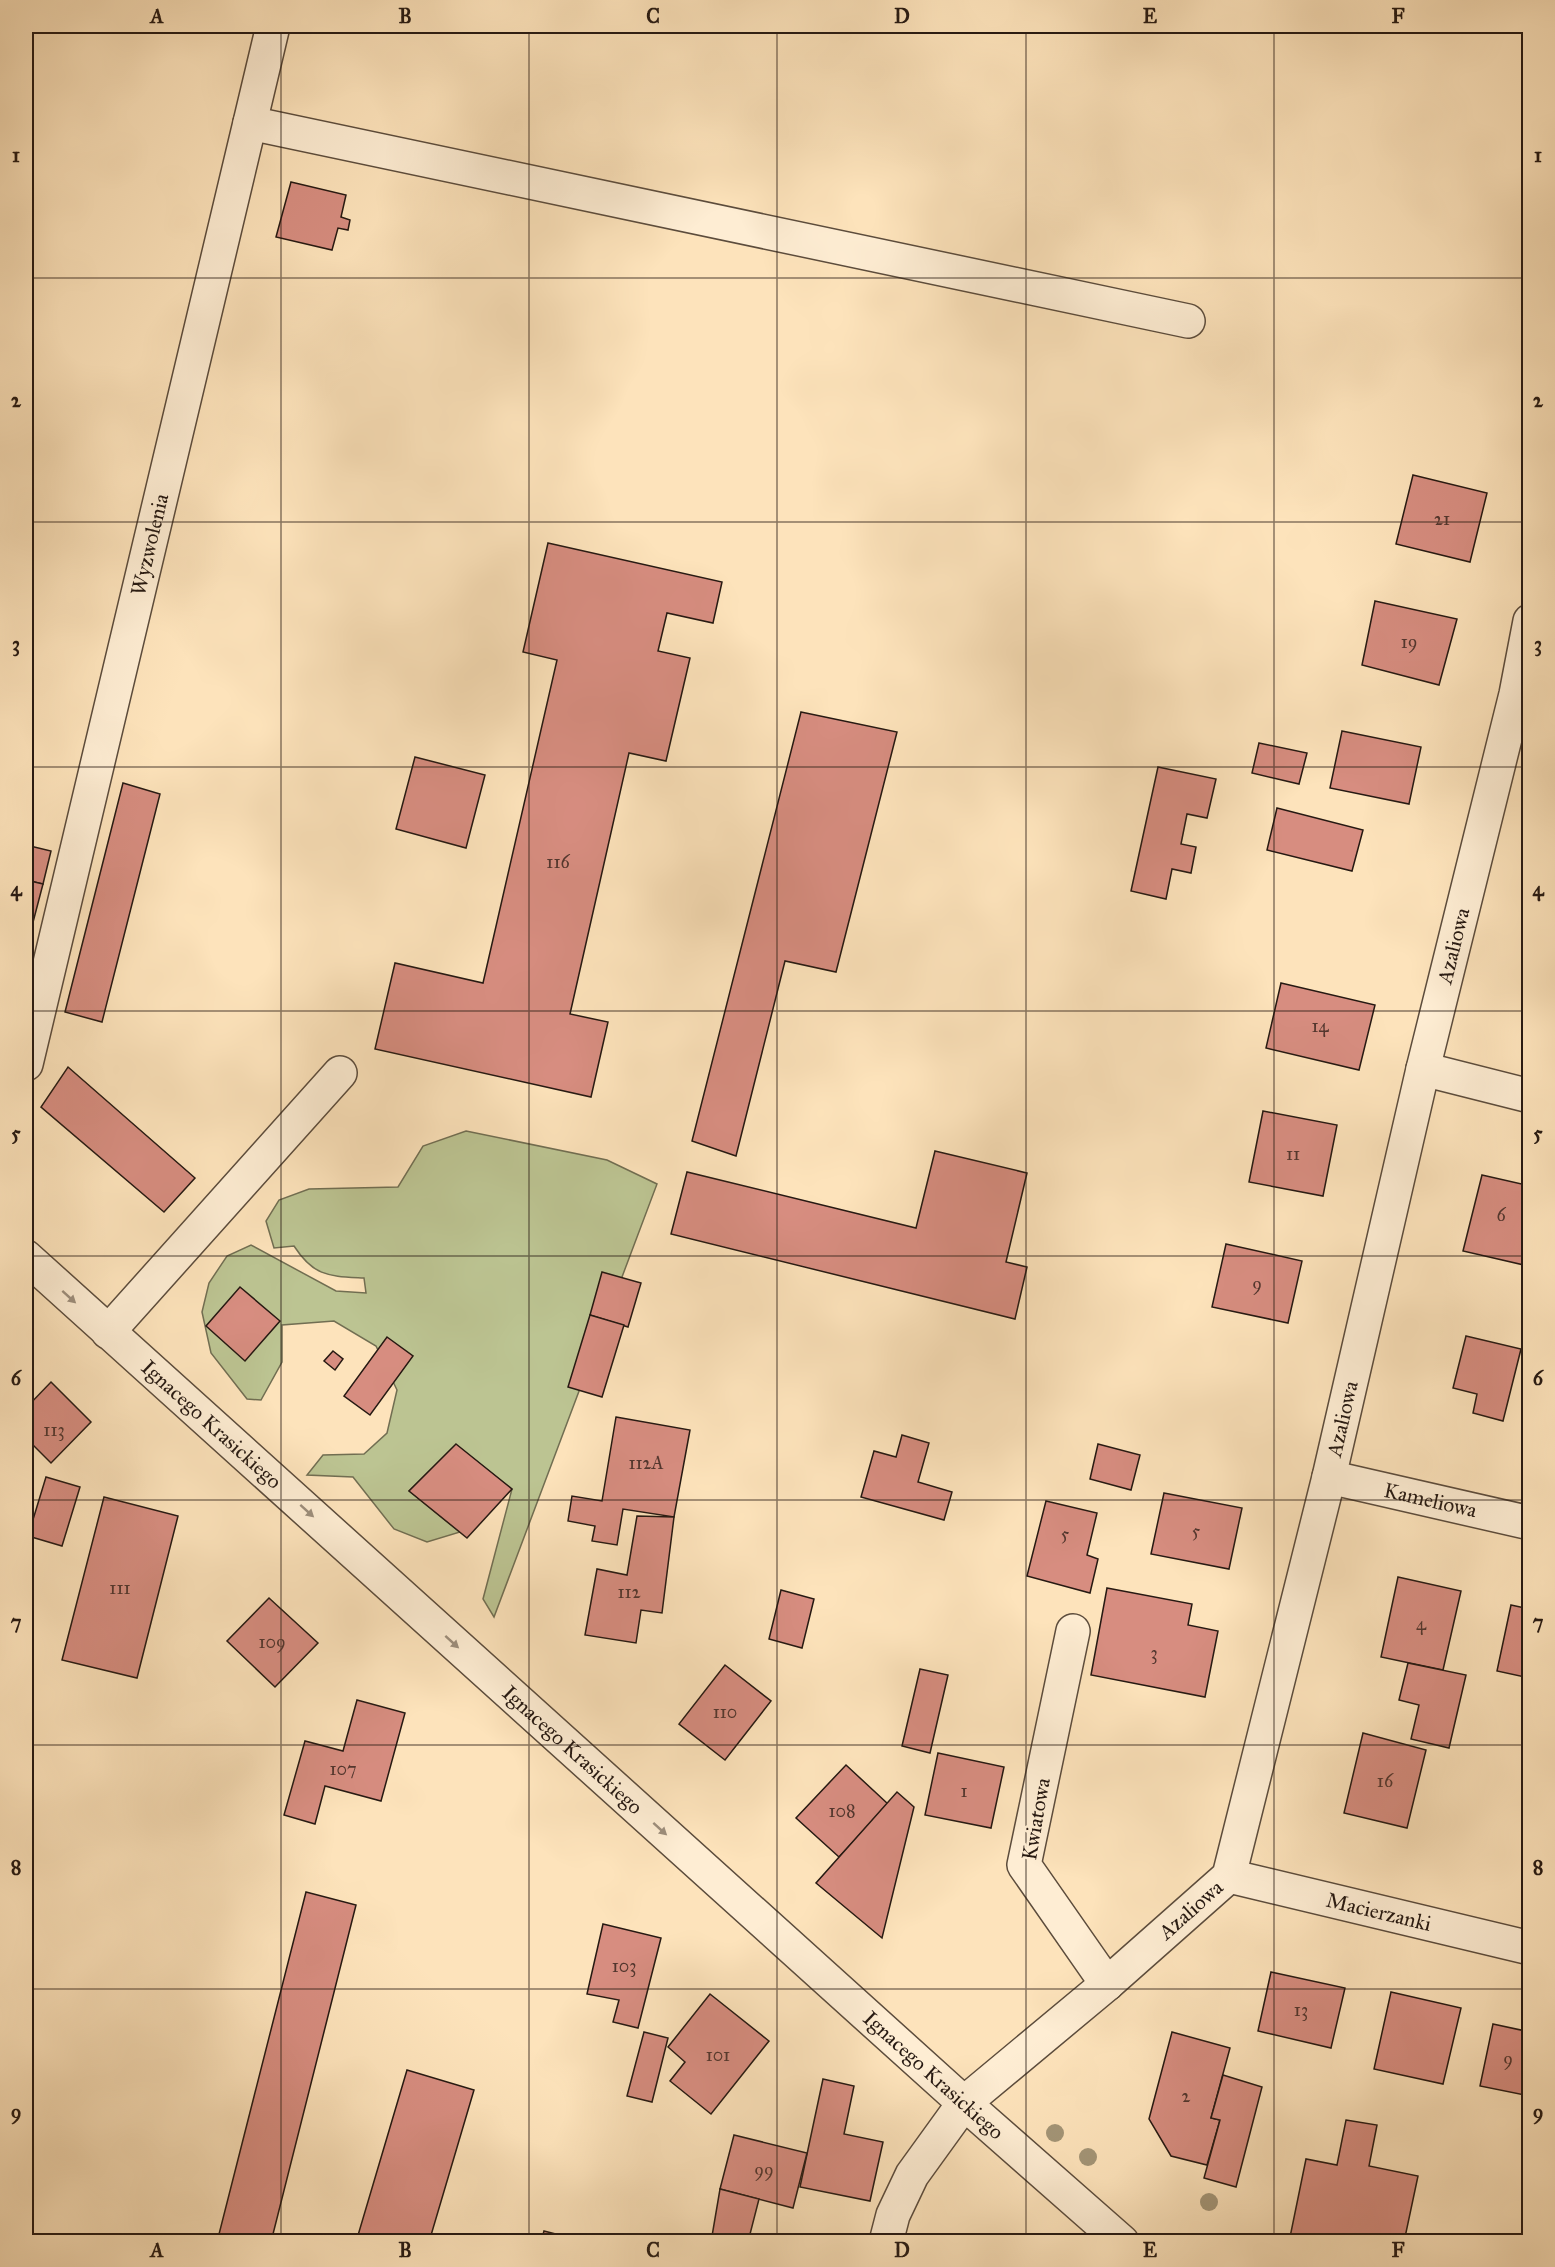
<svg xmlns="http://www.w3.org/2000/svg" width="1555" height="2267" font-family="'IM FELL Great Primer',serif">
<rect width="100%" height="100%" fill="#fde3bb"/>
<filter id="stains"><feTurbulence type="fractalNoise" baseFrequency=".00333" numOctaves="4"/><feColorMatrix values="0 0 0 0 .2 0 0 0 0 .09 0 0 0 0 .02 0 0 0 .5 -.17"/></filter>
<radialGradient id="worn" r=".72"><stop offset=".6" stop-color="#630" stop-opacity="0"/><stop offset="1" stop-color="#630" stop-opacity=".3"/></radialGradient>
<!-- green -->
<path fill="#bcc492" stroke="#716e52" stroke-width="1.5" d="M466,1131L607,1160L657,1184L494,1617L483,1599L512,1489L456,1445L409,1491L460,1532L427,1542L394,1529L353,1477L307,1475L323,1455L364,1454L387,1433L397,1390L376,1346L334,1321L282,1325V1362L261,1400L247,1399L211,1353L202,1312L209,1283L227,1256L251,1245L336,1291L366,1293L364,1278C329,1276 314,1277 294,1246L274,1248L266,1221L279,1200L309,1189L398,1187L423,1146Z"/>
<!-- building -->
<g fill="#d78d80" stroke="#261912" stroke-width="1.5">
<polygon points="291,182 346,195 341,217 350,220 348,230 338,228 332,250 276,237"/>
<polygon points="1413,475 1487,493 1470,562 1396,544"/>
<polygon points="548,543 722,582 713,623 667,613 658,651 690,658 666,761 629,753 570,1014 608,1022 591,1097 375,1049 395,963 483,983 557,660 523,652"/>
<polygon points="1375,601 1457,619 1439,685 1362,665"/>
<polygon points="801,712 897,732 836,972 785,961 736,1156 692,1141"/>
<polygon points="1342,731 1421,747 1409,804 1330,788"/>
<polygon points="1259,743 1307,753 1299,784 1252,773"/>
<polygon points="415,757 485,775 466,848 396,829"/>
<polygon points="1158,767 1216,779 1207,818 1187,814 1181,844 1196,847 1191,873 1172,869 1166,899 1131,891"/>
<polygon points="123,783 160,794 102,1022 65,1012"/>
<polygon points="1277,808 1363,830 1352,871 1267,850"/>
<polygon points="26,845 51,851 43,884 26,880"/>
<polygon points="26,880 43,884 31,930 26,928"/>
<polygon points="1281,983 1375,1005 1359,1070 1266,1048"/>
<polygon points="68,1067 195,1178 164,1212 41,1107"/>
<polygon points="1263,1111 1337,1125 1323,1196 1249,1182"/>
<polygon points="935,1151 1027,1173 1006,1262 1027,1267 1015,1319 671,1234 687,1172 916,1228"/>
<polygon points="1482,1175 1530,1186 1530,1244 1524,1265 1463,1251"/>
<polygon points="1226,1244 1302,1261 1288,1323 1212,1307"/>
<polygon points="602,1272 641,1283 628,1327 590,1315"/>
<polygon points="240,1287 280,1321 245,1361 206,1326"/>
<polygon points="590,1315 624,1325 602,1397 568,1387"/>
<polygon points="1466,1336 1521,1349 1503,1421 1473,1413 1477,1394 1453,1388"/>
<polygon points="387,1337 413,1356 370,1415 344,1396"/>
<polygon points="333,1351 343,1359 335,1370 324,1361"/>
<polygon points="51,1382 91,1422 51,1463 26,1438 26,1408"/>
<polygon points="616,1417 690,1430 674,1517 623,1509 617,1545 592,1541 595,1526 568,1521 572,1496 602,1501"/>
<polygon points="902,1435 929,1443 918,1482 952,1492 944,1520 861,1497 874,1451 896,1457"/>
<polygon points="456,1444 512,1489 467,1538 409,1491"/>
<polygon points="1098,1444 1140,1455 1131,1490 1090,1479"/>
<polygon points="46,1477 80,1487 62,1546 28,1536"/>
<polygon points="1164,1493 1242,1508 1229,1569 1151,1554"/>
<polygon points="104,1497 178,1516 137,1678 62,1660"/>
<polygon points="1046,1501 1097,1513 1087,1555 1098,1559 1090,1593 1027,1576"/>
<polygon points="637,1516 674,1517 662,1613 641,1610 636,1643 585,1635 597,1569 627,1575"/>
<polygon points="1398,1577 1461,1591 1443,1670 1381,1657"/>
<polygon points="1107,1588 1192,1604 1188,1625 1218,1631 1205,1697 1091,1675"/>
<polygon points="781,1590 814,1599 802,1648 769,1639"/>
<polygon points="269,1598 318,1643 275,1687 227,1641"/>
<polygon points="1511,1605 1530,1609 1530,1678 1497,1671"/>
<polygon points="1408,1663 1466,1675 1449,1748 1411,1739 1419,1705 1399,1700"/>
<polygon points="725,1665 771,1701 725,1760 679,1724"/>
<polygon points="920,1669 948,1675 930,1753 902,1746"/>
<polygon points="357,1700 405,1713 381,1801 325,1786 315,1824 284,1815 305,1741 343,1751"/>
<polygon points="1363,1733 1426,1750 1407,1828 1344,1813"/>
<polygon points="938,1753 1004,1767 991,1828 925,1815"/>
<polygon points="846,1765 888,1804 839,1857 796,1818"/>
<polygon points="897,1792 914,1807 882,1938 816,1883"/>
<polygon points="306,1892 356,1905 271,2242 217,2242"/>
<polygon points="603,1924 661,1938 638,2028 613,2022 619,2000 587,1994"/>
<polygon points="1271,1972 1345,1988 1331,2048 1258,2031"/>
<polygon points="1391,1992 1461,2008 1443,2084 1374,2069"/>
<polygon points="710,1994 769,2041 711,2114 670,2081 685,2062 668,2047"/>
<polygon points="1493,2024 1530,2032 1530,2096 1480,2086"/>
<polygon points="644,2032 668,2038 652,2102 627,2096"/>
<polygon points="1172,2032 1230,2048 1211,2118 1220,2120 1207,2165 1171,2156 1149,2119"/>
<polygon points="407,2070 474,2090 429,2242 356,2242"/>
<polygon points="1223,2075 1262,2087 1236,2187 1204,2178 1220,2120 1211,2118"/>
<polygon points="823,2079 854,2086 844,2134 883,2142 870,2201 800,2187"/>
<polygon points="1346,2120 1377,2125 1369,2166 1418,2176 1404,2242 1289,2242 1306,2159 1337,2165"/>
<polygon points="734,2135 807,2153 793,2208 720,2189"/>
<polygon points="720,2189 759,2199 749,2238 736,2234 734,2242 711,2242"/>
<polygon points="544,2231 587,2242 541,2242"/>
</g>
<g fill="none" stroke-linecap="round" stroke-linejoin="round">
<!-- minor casing -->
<g stroke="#5c4c3c" stroke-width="36">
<g id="minor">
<polyline points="250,123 1188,321"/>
<path id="s1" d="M26,1064L273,26"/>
<polyline points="1423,1069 1530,1096"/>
<path id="s2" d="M26,1257L964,2103L1122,2242"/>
<polyline points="108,1332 340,1073"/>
<path id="s3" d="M1329,1477L1530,1523"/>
<polyline points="1073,1631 1024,1865 1107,1984"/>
<path id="s4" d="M1229,1876L1530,1948"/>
<path id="s5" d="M886,2242L893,2215L912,2175L964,2103L1107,1984L1229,1876L1329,1477L1423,1069L1516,694L1530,621"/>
</g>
</g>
<!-- minor -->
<use href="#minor" stroke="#feedd3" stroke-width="33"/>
</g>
<!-- trees -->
<g fill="#a39577">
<circle cx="1055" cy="2133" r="9"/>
<circle cx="1088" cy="2157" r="9"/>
<circle cx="1209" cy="2202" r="9"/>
</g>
<!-- one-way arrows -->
<defs><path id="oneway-solid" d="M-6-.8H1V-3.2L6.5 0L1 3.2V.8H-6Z" transform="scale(1.5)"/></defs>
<g fill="#9d8e7c">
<use href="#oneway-solid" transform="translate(69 1297) rotate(42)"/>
<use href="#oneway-solid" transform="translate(307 1511) rotate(42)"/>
<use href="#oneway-solid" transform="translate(452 1642) rotate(42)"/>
<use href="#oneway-solid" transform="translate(660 1829) rotate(42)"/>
</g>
<!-- grid -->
<path fill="none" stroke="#261912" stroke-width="1.5" stroke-opacity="0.55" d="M281,26V2242M529,26V2242M777,26V2242M1026,26V2242M1274,26V2242M26,278H1530M26,522H1530M26,767H1530M26,1011H1530M26,1256H1530M26,1500H1530M26,1745H1530M26,1989H1530"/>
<g text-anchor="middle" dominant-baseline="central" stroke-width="5" stroke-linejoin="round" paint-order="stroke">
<!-- number labels -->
<g font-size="18" fill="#52362e">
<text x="1442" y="519">21</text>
<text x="1409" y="642">19</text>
<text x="558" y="862">116</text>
<text x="1320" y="1026">14</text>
<text x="1293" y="1154">11</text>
<text x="1501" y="1215">6</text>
<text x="1257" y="1284">9</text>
<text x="54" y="1430">113</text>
<text x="646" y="1463">112A</text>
<text x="1196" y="1531">5</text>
<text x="1065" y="1534">5</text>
<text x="120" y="1588">111</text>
<text x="629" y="1592">112</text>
<text x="1421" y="1624">4</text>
<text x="272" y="1642">109</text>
<text x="1154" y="1653">3</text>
<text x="725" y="1712">110</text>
<text x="343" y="1769">107</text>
<text x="1385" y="1781">16</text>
<text x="964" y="1791">1</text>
<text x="842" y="1811">108</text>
<text x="624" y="1966">103</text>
<text x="1301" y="2010">13</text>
<text x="718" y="2055">101</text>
<text x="1508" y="2059">9</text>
<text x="1186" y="2096">2</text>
<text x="764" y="2170">99</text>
</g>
<!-- street labels -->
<g font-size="21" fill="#261912" stroke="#feedd3">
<text stroke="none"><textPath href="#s1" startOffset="534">Wyzwolenia</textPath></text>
<text stroke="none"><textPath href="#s5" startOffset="1467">Azaliowa</textPath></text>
<text stroke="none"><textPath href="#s5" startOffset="981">Azaliowa</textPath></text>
<text stroke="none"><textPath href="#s2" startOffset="250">Ignacego Krasickiego</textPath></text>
<text stroke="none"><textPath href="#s3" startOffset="104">Kameliowa</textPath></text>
<text stroke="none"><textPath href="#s2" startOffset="736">Ignacego Krasickiego</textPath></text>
<text transform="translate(1036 1819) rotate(-80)">Kwiatowa</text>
<text stroke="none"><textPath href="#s5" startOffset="459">Azaliowa</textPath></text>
<text stroke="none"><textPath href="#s4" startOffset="154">Macierzanki</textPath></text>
<text stroke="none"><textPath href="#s2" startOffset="1222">Ignacego Krasickiego</textPath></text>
</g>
</g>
<!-- margin -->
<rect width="1555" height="2267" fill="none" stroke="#fde3bb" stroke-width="66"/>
<rect x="33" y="33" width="1489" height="2201" fill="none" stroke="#261912" stroke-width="2"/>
<g font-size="20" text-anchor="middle" font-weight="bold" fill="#261912">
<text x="157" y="23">A</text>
<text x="405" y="23">B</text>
<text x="653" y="23">C</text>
<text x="902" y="23">D</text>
<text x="1150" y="23">E</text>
<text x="1398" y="23">F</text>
<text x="16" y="162">1</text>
<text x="1538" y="162">1</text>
<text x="16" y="407">2</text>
<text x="1538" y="407">2</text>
<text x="16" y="651">3</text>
<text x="1538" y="651">3</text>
<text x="16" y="896">4</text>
<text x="1538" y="896">4</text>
<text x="16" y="1140">5</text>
<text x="1538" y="1140">5</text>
<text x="16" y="1385">6</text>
<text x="1538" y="1385">6</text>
<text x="16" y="1629">7</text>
<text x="1538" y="1629">7</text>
<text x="16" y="1874">8</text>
<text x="1538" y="1874">8</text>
<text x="16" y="2119">9</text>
<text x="1538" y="2119">9</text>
<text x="157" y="2257">A</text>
<text x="405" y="2257">B</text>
<text x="653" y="2257">C</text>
<text x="902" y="2257">D</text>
<text x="1150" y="2257">E</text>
<text x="1398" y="2257">F</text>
</g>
<rect width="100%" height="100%" filter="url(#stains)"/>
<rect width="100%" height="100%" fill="url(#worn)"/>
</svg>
